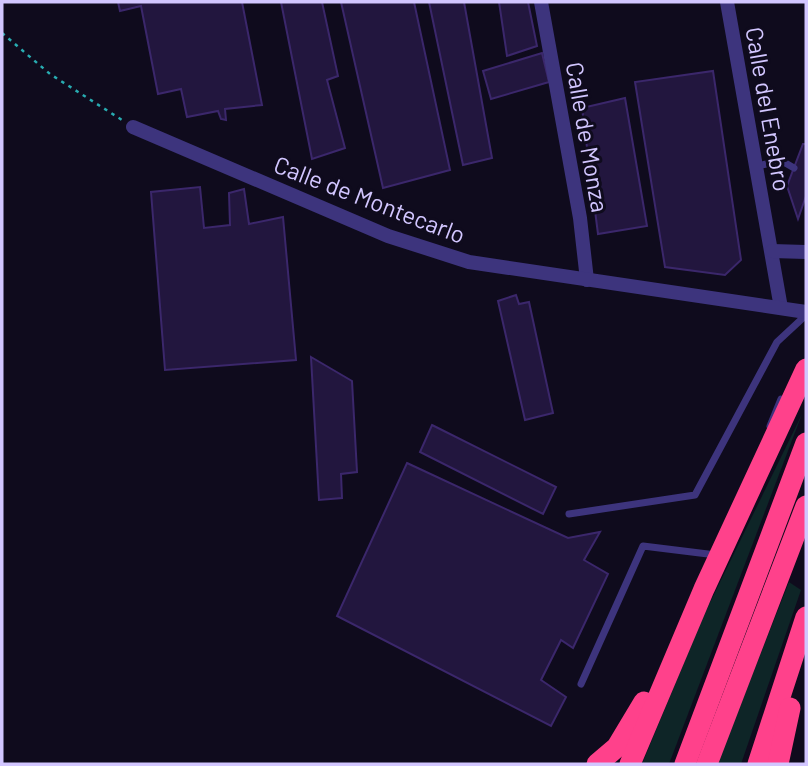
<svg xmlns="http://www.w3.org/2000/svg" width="808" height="766" font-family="Barlow,sans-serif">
<rect width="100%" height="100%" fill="#0f0b1d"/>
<!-- green -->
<g fill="#0e2527">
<polygon points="802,414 669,764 642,764 702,619"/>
<polygon points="789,582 801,590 741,764 717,764"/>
</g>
<!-- building -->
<g fill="#22163e" stroke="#3b276b" stroke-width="2">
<polygon points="118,2 242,2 262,105 225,109 226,120 221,119 218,111 187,117 181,89 158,94 141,6 120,11"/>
<polygon points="281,2 322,2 338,76 327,80 345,148 312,159"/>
<polygon points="341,2 414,2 450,170 383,188"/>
<polygon points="429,2 464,2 492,158 463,165"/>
<polygon points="499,2 528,2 537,46 507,56"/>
<polygon points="542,53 549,82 491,99 483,71"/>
<polygon points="713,71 741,260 725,275 665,267 635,82"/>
<polygon points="625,98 647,226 598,234 582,108"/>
<polygon points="803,144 806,144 806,196 798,219 787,186"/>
<polygon points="200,187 204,228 230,225 229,193 244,189 249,224 283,217 296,360 165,370 151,192"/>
<polygon points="516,295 519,304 529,302 553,413 525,420 498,301"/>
<polygon points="311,357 352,381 357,472 341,474 342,498 319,500"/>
<polygon points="432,425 556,487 543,514 420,452"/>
<polygon points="407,463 568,538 600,532 584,560 608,574 573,648 561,640 541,680 566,697 551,726 337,616"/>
</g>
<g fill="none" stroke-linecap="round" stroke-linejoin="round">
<!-- path -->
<polyline stroke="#28acb1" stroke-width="2.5" stroke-dasharray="3.5 5" stroke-linecap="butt" points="2,33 50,74 122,120"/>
<!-- lane -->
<g stroke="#3d347d" stroke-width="7">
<polyline points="756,166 782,161 794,168"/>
<polyline points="770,426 781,399"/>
<polyline points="569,514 695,495 777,342 806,315"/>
<polyline points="581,684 643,546 716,555"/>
</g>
<!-- street -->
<g stroke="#3d347d" stroke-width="14">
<polyline points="541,2 580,218 587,280"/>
<polyline points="727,2 781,308"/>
<polyline points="133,127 388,236 469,262 806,312"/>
<polyline points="772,251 806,252"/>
</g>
<!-- highway -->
<g stroke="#ff418b" stroke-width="21">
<polyline points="597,764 617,747 644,702"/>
<polyline points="630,764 704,589 806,369"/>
<polyline points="685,764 806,443"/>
<polyline points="707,764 806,506"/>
<polyline points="758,764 806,617"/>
<polyline points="778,764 790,708"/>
</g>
</g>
<g text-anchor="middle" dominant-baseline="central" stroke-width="6" stroke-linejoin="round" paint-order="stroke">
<!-- street labels -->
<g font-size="24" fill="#d2c6ff" stroke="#0f0b1d">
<text transform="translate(769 109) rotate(80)">Calle del Enebro</text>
<text transform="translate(588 137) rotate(80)">Calle de Monza</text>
<text transform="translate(370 199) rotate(21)">Calle de Montecarlo</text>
</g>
</g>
<!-- border -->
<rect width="808" height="766" fill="none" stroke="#d2c6ff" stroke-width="7"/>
</svg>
